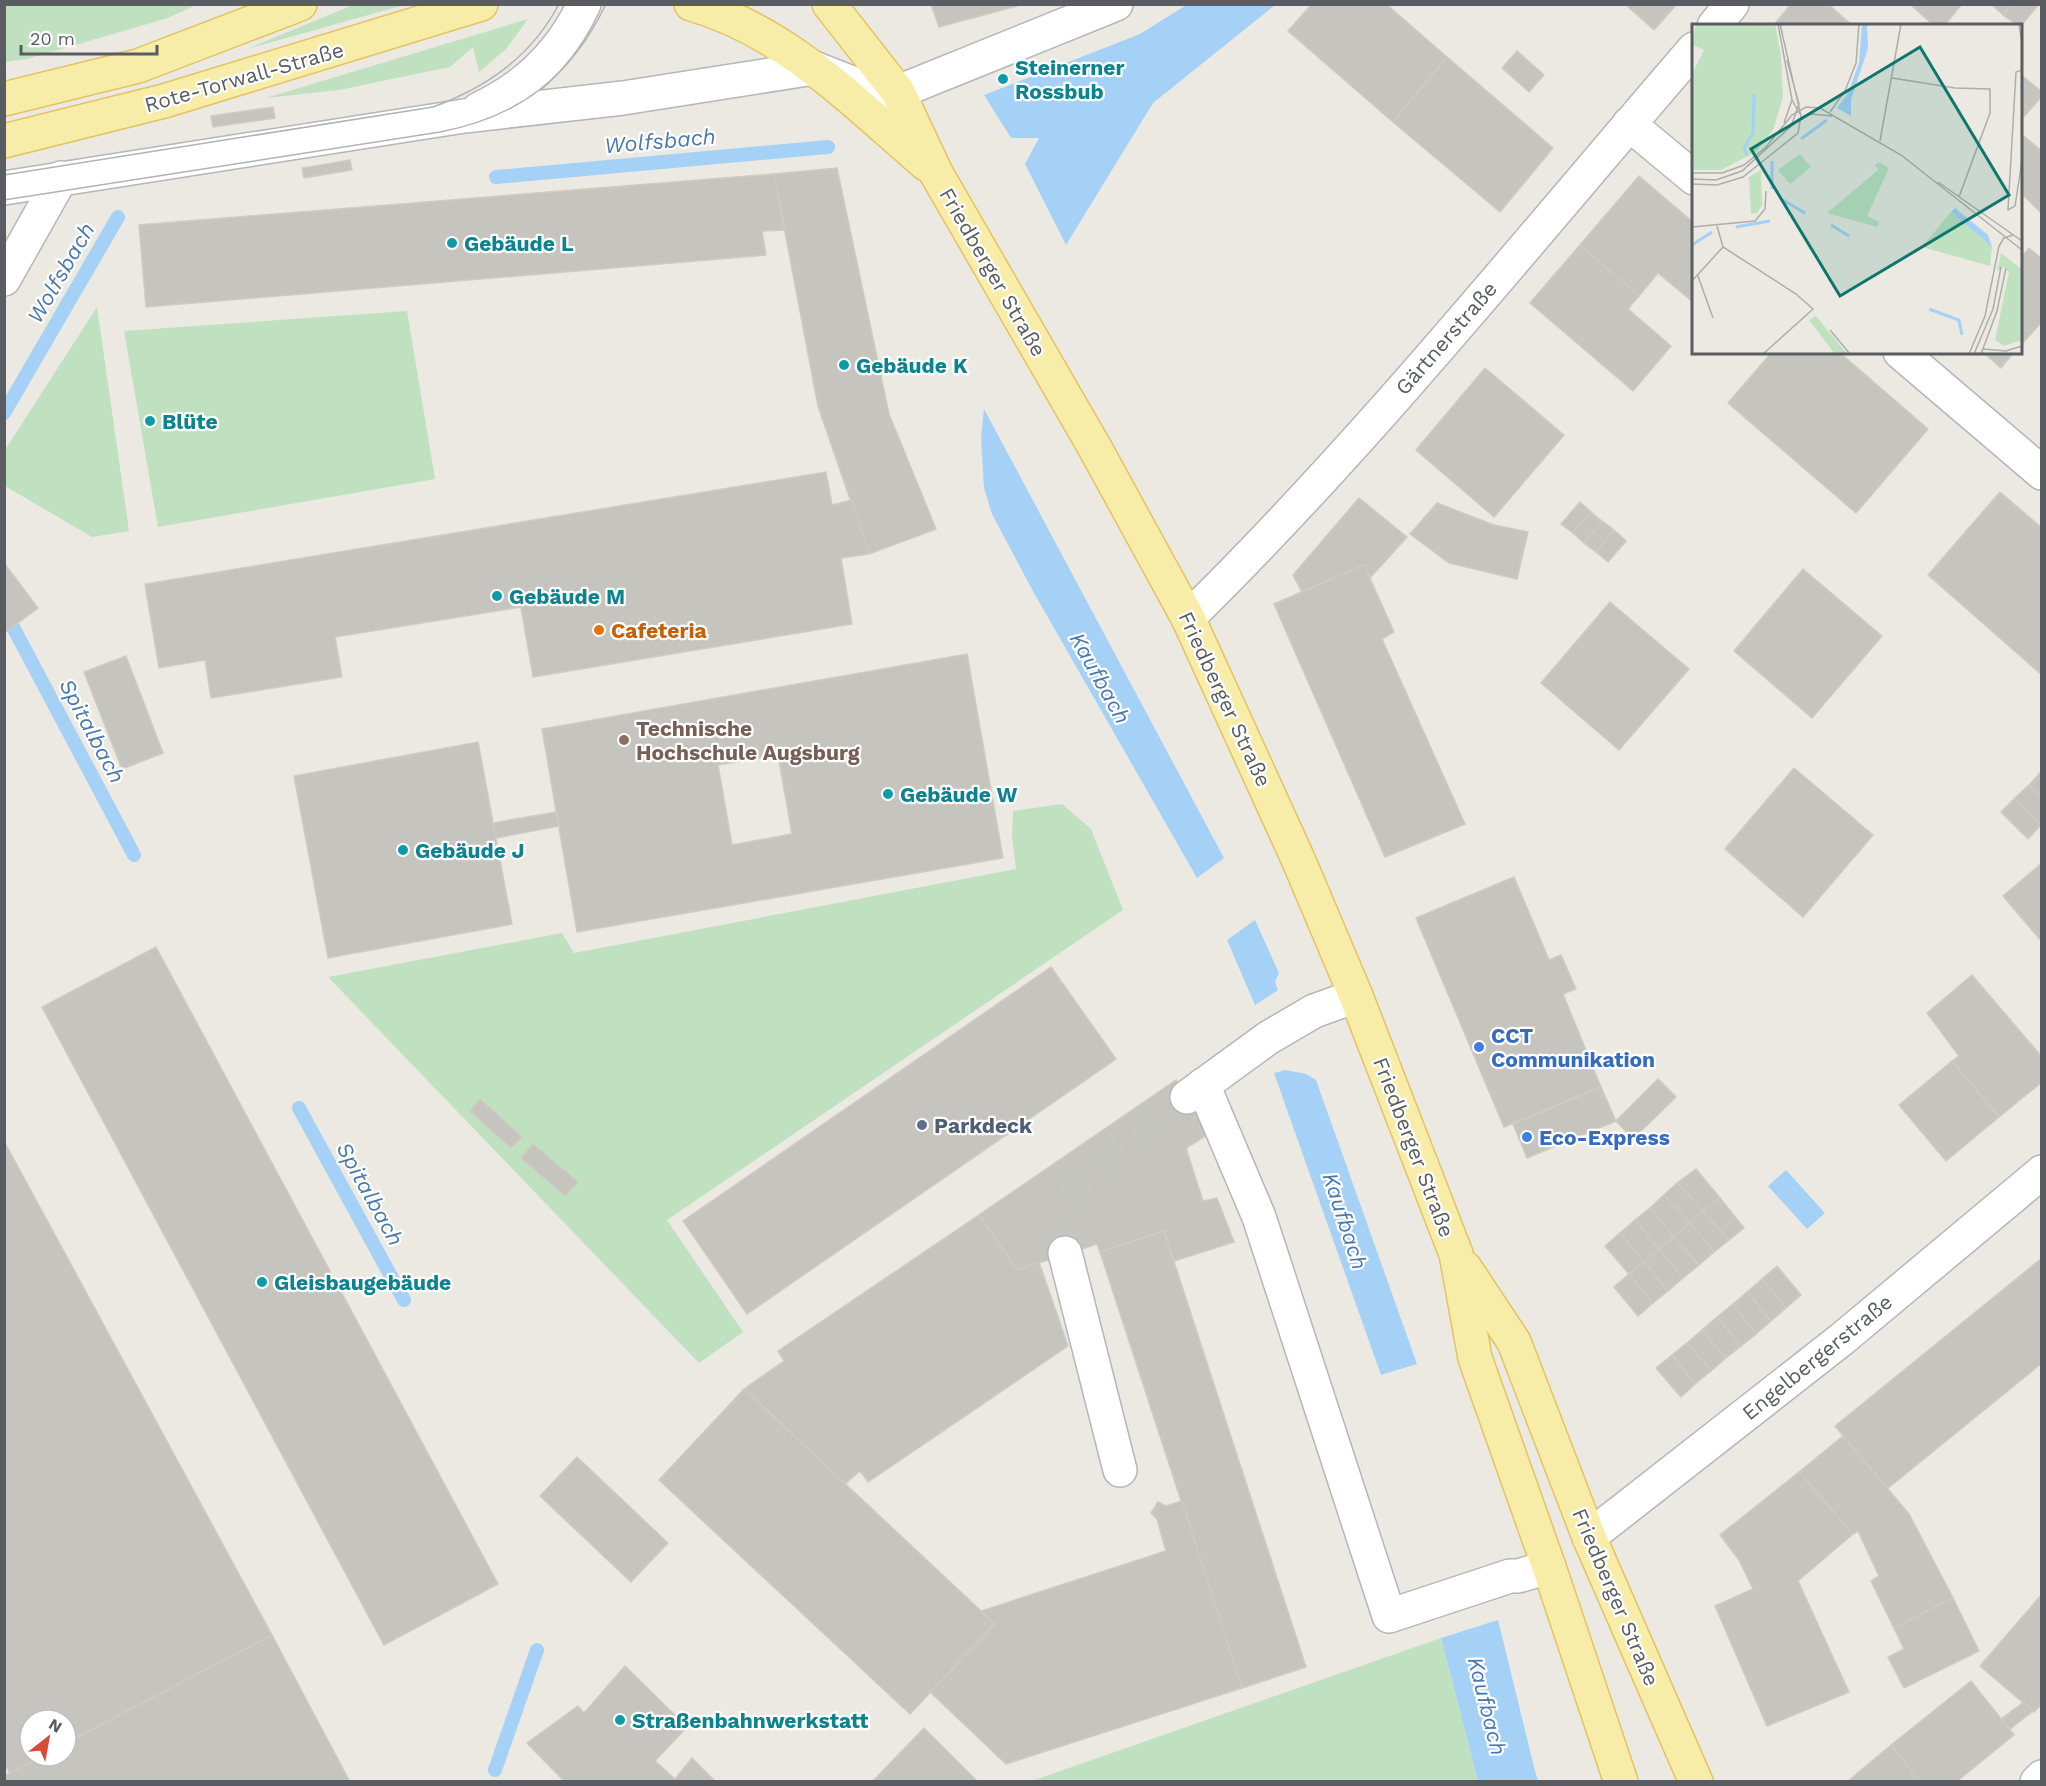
<svg xmlns="http://www.w3.org/2000/svg" width="2046" height="1786" font-family="'Work Sans',sans-serif">
<rect width="100%" height="100%" fill="#ebe9e1"/>
<!-- green -->
<g fill="#bfe1c0">
<polygon points="5,4 196,4 196,5 168,18 27,59 5,62"/>
<polygon points="353,5 404,5 247,49"/>
<polygon points="528,19 506,49 479,72 473,47 450,67 339,90 266,98"/>
<polygon points="97,307 129,531 92,537 5,486 5,450"/>
<polygon points="407,311 435,479 158,527 124,331"/>
<polygon points="1062,804 1091,829 1123,910 667,1220 743,1332 699,1363 328,977 562,933 574,953 1016,869 1012,835 1013,811"/>
<polygon points="1441,1638 1478,1781 1029,1782"/>
</g>
<!-- water -->
<g fill="#a5d1f7">
<polygon points="1188,4 1275,5 1153,103 1066,245 1025,164 1039,138 1011,138 984,95 1140,34"/>
<polygon points="984,409 1224,858 1197,878 1034,593 992,514 984,488 981,438"/>
<polygon points="1255,920 1279,973 1275,982 1278,990 1255,1005 1227,940"/>
<polygon points="1285,1070 1306,1074 1316,1080 1417,1364 1381,1375 1274,1073"/>
<polygon points="1786,1170 1825,1213 1807,1229 1768,1186"/>
<polygon points="1498,1620 1534,1767 1538,1781 1478,1781 1441,1638"/>
</g>
<g fill="none" stroke-linecap="round" stroke-linejoin="round">
<!-- stream -->
<g stroke="#a5d1f7" stroke-width="14">
<polyline points="496,177 828,147"/>
<polyline points="4,413 118,217"/>
<polyline points="13,627 134,855"/>
<polyline points="299,1108 404,1300"/>
<polyline points="495,1770 537,1650"/>
</g>
</g>
<!-- building -->
<g fill="#c6c4be" stroke="#cfcbc0" stroke-width="1.5" fill-rule="evenodd">
<polygon points="931,4 1024,4 939,27"/>
<polygon points="1312,4 1386,4 1447,57 1393,122 1288,31"/>
<polygon points="1625,4 1677,4 1654,30"/>
<polygon points="1791,4 1828,4 1853,26 1773,26"/>
<polygon points="1910,4 1962,4 1944,26 1934,26"/>
<polygon points="1991,4 2012,4 2003,15"/>
<polygon points="2012,4 2039,4 2020,27 2003,15"/>
<polygon points="1517,51 1544,75 1529,92 1502,68"/>
<polygon points="1447,57 1553,148 1500,212 1393,122"/>
<polygon points="2020,74 2042,92 2042,96 2030,110 2020,102"/>
<polygon points="2020,102 2030,110 2020,121"/>
<polygon points="273,107 275,118 213,127 211,116"/>
<polygon points="2020,133 2042,151 2042,214 2020,192"/>
<polygon points="350,160 352,170 304,178 302,168"/>
<polygon points="837,168 889,414 936,529 869,554 818,406 774,174"/>
<polygon points="774,174 784,230 762,231 766,255 146,307 139,225"/>
<polygon points="1639,176 1694,223 1694,303 1658,273 1639,296 1580,245"/>
<polygon points="1580,245 1639,296 1628,309 1671,346 1633,391 1530,303"/>
<polygon points="2029,248 2042,259 2042,322 2020,346 2020,259"/>
<polygon points="1772,352 1839,352 1928,429 1856,513 1728,403"/>
<polygon points="1983,352 2014,352 2001,368"/>
<polygon points="1485,368 1564,435 1494,517 1416,450"/>
<polygon points="826,472 832,505 852,500 869,554 841,558 852,624 533,677 521,607 335,637 342,677 211,698 205,660 159,668 145,584"/>
<polygon points="2000,492 2042,528 2042,675 1928,575"/>
<polygon points="1359,498 1407,537 1370,578 1364,565 1302,592 1293,575"/>
<polygon points="1580,502 1591,512 1573,533 1561,524"/>
<polygon points="1437,503 1494,525 1528,532 1517,579 1449,563 1410,534"/>
<polygon points="1591,512 1602,521 1584,543 1573,533"/>
<polygon points="1602,521 1614,530 1596,552 1584,543"/>
<polygon points="1614,530 1626,541 1608,562 1596,552"/>
<polygon points="4,563 38,608 4,633"/>
<polygon points="1364,565 1394,632 1382,639 1465,824 1385,857 1274,604"/>
<polygon points="1803,569 1882,636 1812,718 1734,651"/>
<polygon points="1610,602 1689,669 1619,750 1541,683"/>
<path d="M967,654L1003,858L577,932L542,729ZM778,755L792,834L732,845L718,765Z"/>
<polygon points="126,656 163,753 122,769 84,672"/>
<polygon points="478,742 512,924 328,958 294,776"/>
<polygon points="1794,768 1873,835 1803,917 1725,849"/>
<polygon points="2042,771 2042,798 2029,785"/>
<polygon points="2029,785 2042,798 2041,825 2015,798"/>
<polygon points="2015,798 2041,825 2028,839 2001,812"/>
<polygon points="556,812 559,826 496,838 493,823"/>
<polygon points="2042,863 2042,942 2003,896"/>
<polygon points="1514,877 1549,960 1561,955 1576,989 1563,994 1601,1087 1504,1127 1416,918"/>
<polygon points="156,947 498,1584 384,1645 42,1007"/>
<polygon points="1051,967 1116,1059 747,1314 683,1221"/>
<polygon points="1972,975 2042,1057 2042,1082 1999,1117 1952,1061 1959,1056 1927,1013"/>
<polygon points="1952,1061 1999,1117 1946,1161 1899,1105"/>
<polygon points="1658,1079 1676,1097 1633,1139 1616,1121"/>
<polygon points="1176,1080 1212,1132 1186,1148 1203,1201 1217,1198 1234,1242 1174,1261 1164,1231 1100,1252 1097,1244 1017,1270 979,1215"/>
<polygon points="1601,1087 1616,1121 1527,1158 1513,1124"/>
<polygon points="480,1099 522,1137 511,1148 470,1111"/>
<polygon points="4,1141 272,1635 66,1743 66,1720 30,1720 30,1756 42,1756 10,1773 4,1763"/>
<polygon points="533,1144 578,1182 565,1196 521,1158"/>
<polygon points="1696,1169 1720,1198 1703,1211 1677,1183"/>
<polygon points="1677,1183 1703,1211 1690,1223 1664,1195"/>
<polygon points="1664,1195 1690,1223 1674,1237 1650,1208"/>
<polygon points="1720,1198 1744,1228 1729,1240 1703,1211"/>
<polygon points="1650,1208 1674,1237 1659,1249 1635,1220"/>
<polygon points="1703,1211 1729,1240 1714,1252 1690,1223"/>
<polygon points="979,1215 1017,1270 1039,1262 1068,1346 868,1482 860,1471 845,1484 744,1389 784,1361 778,1351"/>
<polygon points="1635,1220 1659,1249 1644,1262 1620,1233"/>
<polygon points="1690,1223 1714,1252 1699,1265 1674,1237"/>
<polygon points="1164,1231 1306,1667 1242,1688 1100,1252"/>
<polygon points="1620,1233 1644,1262 1629,1274 1605,1246"/>
<polygon points="1674,1237 1699,1265 1683,1278 1659,1249"/>
<polygon points="1659,1249 1683,1278 1668,1291 1644,1262"/>
<polygon points="2042,1258 2042,1363 1887,1489 1835,1426"/>
<polygon points="1644,1262 1668,1291 1653,1303 1629,1274"/>
<polygon points="1777,1266 1801,1295 1786,1308 1762,1279"/>
<polygon points="1629,1274 1653,1303 1638,1316 1614,1287"/>
<polygon points="1762,1279 1786,1308 1771,1321 1747,1292"/>
<polygon points="1747,1292 1771,1321 1756,1334 1733,1304"/>
<polygon points="1733,1304 1756,1334 1741,1346 1717,1317"/>
<polygon points="1717,1317 1741,1346 1726,1358 1702,1330"/>
<polygon points="1702,1330 1726,1358 1711,1371 1687,1343"/>
<polygon points="1687,1343 1711,1371 1695,1384 1672,1355"/>
<polygon points="1672,1355 1695,1384 1681,1397 1656,1368"/>
<polygon points="744,1389 995,1624 910,1714 659,1480"/>
<polygon points="1843,1436 1909,1514 1953,1598 1894,1628 1871,1581 1879,1576 1858,1531 1853,1534 1799,1472"/>
<polygon points="577,1457 668,1543 631,1582 540,1496"/>
<polygon points="1799,1472 1853,1534 1798,1581 1849,1692 1767,1726 1715,1606 1753,1589 1739,1560 1720,1535"/>
<polygon points="1182,1501 1242,1688 1006,1764 930,1692 995,1624 981,1611 1166,1551 1157,1519 1151,1513 1158,1502 1166,1506"/>
<polygon points="2042,1594 2042,1704 2034,1712 1980,1666"/>
<polygon points="1953,1598 1979,1651 1904,1688 1888,1657 1904,1649 1894,1628"/>
<polygon points="272,1635 350,1782 4,1782 4,1776 42,1756 66,1756 66,1743"/>
<polygon points="625,1666 687,1727 655,1761 675,1779 692,1758 716,1782 565,1782 527,1743 578,1706 584,1713"/>
<polygon points="1971,1681 2014,1735 1956,1782 1920,1782 1891,1745"/>
<polygon points="2024,1702 2033,1711 2010,1729 2001,1719"/>
<polygon points="924,1728 978,1782 872,1782"/>
<polygon points="1891,1745 1920,1782 1847,1782"/>
</g>
<g fill="none" stroke-linecap="round" stroke-linejoin="round">
<!-- minor-tunnel -->
<polyline stroke="#c6c6c1" stroke-width="33" stroke-dasharray="33 16" stroke-linecap="butt" points="1065,1253 1064,1217 1078,1181 1187,1097"/>
<!-- minor casing -->
<g stroke="#b3b6ba" stroke-width="36">
<g id="minor">
<polyline points="1714,26 1732,4"/>
<polyline points="898,92 1116,4"/>
<path d="M479,109C526,87 562,52 584,4"/>
<polyline points="1629,124 1694,178"/>
<polyline points="4,188 464,116 623,98 814,68 865,88 895,123"/>
<polyline points="4,279 61,178"/>
<polyline points="1900,352 2042,473"/>
<path d="M1188,618C1369,440 1528,241 1694,49"/>
<polyline points="1203,1085 1259,1217 1389,1616 1510,1576 1518,1576 1549,1567"/>
<polyline points="1187,1097 1268,1038 1314,1011 1356,996"/>
<polyline points="1065,1253 1120,1470"/>
<polyline points="1589,1537 1842,1339 2042,1172"/>
<polyline points="2037,1782 2042,1777"/>
</g>
</g>
<!-- major casing -->
<g stroke="#e4c361" stroke-width="36">
<g id="major">
<path d="M691,4C784,30 855,103 926,164"/>
<polyline points="829,4 898,92 936,173 1095,448 1188,618 1298,859 1356,996 1456,1254 1475,1358 1549,1567 1621,1782"/>
<polyline points="4,99 138,66 300,4"/>
<polyline points="4,141 164,101 481,4"/>
<polyline points="1465,1268 1514,1342 1589,1537 1696,1782"/>
</g>
</g>
<!-- minor -->
<use href="#minor" stroke="#fff" stroke-width="33"/>
<!-- major -->
<use href="#major" stroke="#f7eda9" stroke-width="33"/>
<!-- tram -->
<g stroke="#b1b2b2" stroke-width="1.5">
<path d="M4,175L433,107C487,87 531,57 559,4"/>
<path d="M4,200L440,132C519,117 571,77 606,4"/>
</g>
</g>
<!-- markers -->
<g fill="#0f9aa8" stroke="#fff" stroke-width="2">
<circle cx="1003" cy="79" r="6"/>
<circle cx="452" cy="243" r="6"/>
<circle cx="844" cy="365" r="6"/>
<circle cx="150" cy="421" r="6"/>
<circle cx="497" cy="596" r="6"/>
<circle cx="888" cy="794" r="6"/>
<circle cx="403" cy="850" r="6"/>
<circle cx="262" cy="1282" r="6"/>
<circle cx="620" cy="1720" r="6"/>
</g>
<circle fill="#e8710a" stroke="#fff" stroke-width="2" cx="599" cy="630" r="6"/>
<circle fill="#8d6e63" stroke="#fff" stroke-width="2" cx="624" cy="740" r="6"/>
<g fill="#3f7fe0" stroke="#fff" stroke-width="2">
<circle cx="1479" cy="1047" r="6"/>
<circle cx="1527" cy="1137" r="6"/>
</g>
<circle fill="#5c6f8a" stroke="#fff" stroke-width="2" cx="922" cy="1125" r="6"/>
<g text-anchor="middle" dominant-baseline="central" stroke-width="4.5" stroke-linejoin="round" paint-order="stroke">
<!-- culture labels -->
<g font-size="21" font-weight="bold" fill="#0d838f" stroke="#fff" text-anchor="start">
<text x="1015" y="67">Steinerner<tspan x="1015" dy="24">Rossbub</tspan></text>
<text x="464" y="243">Gebäude L</text>
<text x="856" y="365">Gebäude K</text>
<text x="162" y="421">Blüte</text>
<text x="509" y="596">Gebäude M</text>
<text x="900" y="794">Gebäude W</text>
<text x="415" y="850">Gebäude J</text>
<text x="274" y="1282">Gleisbaugebäude</text>
<text x="632" y="1720">Straßenbahnwerkstatt</text>
</g>
<!-- street labels -->
<g font-size="21" fill="#595c60" stroke="#fff">
<text transform="translate(244 77) rotate(-16)">Rote-Torwall-Straße</text>
<text transform="translate(993 272) rotate(60)">Friedberger Straße</text>
<text transform="translate(1446 338) rotate(-49)">Gärtnerstraße</text>
<text transform="translate(1225 699) rotate(65)">Friedberger Straße</text>
<text transform="translate(1414 1147) rotate(69)">Friedberger Straße</text>
<text transform="translate(1817 1357) rotate(-39)">Engelbergerstraße</text>
<text transform="translate(1616 1597) rotate(67)">Friedberger Straße</text>
</g>
<!-- food labels -->
<g font-size="21" font-weight="bold" fill="#c56008" stroke="#fff" text-anchor="start">
<text x="611" y="630">Cafeteria</text>
</g>
<!-- education labels -->
<g font-size="21" font-weight="bold" fill="#785e54" stroke="#fff" text-anchor="start">
<text x="636" y="728">Technische<tspan x="636" dy="24">Hochschule Augsburg</tspan></text>
</g>
<!-- shop labels -->
<g font-size="21" font-weight="bold" fill="#366cbe" stroke="#fff" text-anchor="start">
<text x="1491" y="1035">CCT<tspan x="1491" dy="24">Communikation</tspan></text>
<text x="1539" y="1137">Eco-Express</text>
</g>
<!-- service labels -->
<g font-size="21" font-weight="bold" fill="#4e5e75" stroke="#fff" text-anchor="start">
<text x="934" y="1125">Parkdeck</text>
</g>
<!-- water labels -->
<g font-size="22" font-style="italic" fill="#4878af" stroke="#fff">
<text transform="translate(660 141) rotate(-5)">Wolfsbach</text>
<text transform="translate(61 273) rotate(-60)">Wolfsbach</text>
<text transform="translate(1100 678) rotate(61)">Kaufbach</text>
<text transform="translate(92 731) rotate(62)">Spitalbach</text>
<text transform="translate(370 1194) rotate(61)">Spitalbach</text>
<text transform="translate(1345 1221) rotate(72)">Kaufbach</text>
<text transform="translate(1487 1706) rotate(76)">Kaufbach</text>
</g>
</g>
<!-- overview -->
<g transform="translate(1692 24)">
<rect width="330" height="330" fill="#ebe9e1"/>
<path d="M4,0H83L89,32L91,73L81,106L64,128L29,146H0V50L12,26L0,21ZM108,130L119,143L98,160L86,146ZM187,138L197,144L175,192L187,198L185,203L135,189L186,146L183,141ZM69,146L70,181L65,189L59,190L57,153ZM259,188L300,223L298,242L230,223ZM309,229L329,245L330,316L312,322L303,316L317,248L312,243L305,247ZM124,292L155,330H143L117,296Z" fill="#bfe1c0"/>
<path d="M170,0H175L176,24L159,76V92L145,84L156,69L167,39ZM263,184L296,211L300,223L259,188Z" fill="#a5d1f7"/>
<path fill="none" stroke="#a5d1f7" stroke-width="3" d="M109,115L135,96M55,131L52,124L61,109L62,70M80,137V165M91,176L113,189M139,201L157,212M44,203L78,197M0,221L20,208M237,285L267,296L270,311"/>
<path fill="none" stroke="#adada9" stroke-width="1.5" d="M86,0L100,76L108,90M327,0L330,20M95,36L107,80L100,100M330,46L324,48L316,186L323,182L330,137M200,54L263,64L298,65V89L267,173M138,88L153,67L164,39L167,0M92,99L100,76M188,117L209,0M0,149H30L52,141L74,123L100,91L114,83L128,84L209,131L330,226M0,155L24,156L50,147L107,95L119,90L140,92M246,158L330,217M0,160L25,161L51,153L106,109L109,92L88,0M25,202L31,223L104,270L121,285L71,330M0,203L63,197L73,185L74,167M6,252L21,294M0,257L31,223M138,306L158,330M291,325L314,327L330,322M277,330L293,292L307,222L312,214L321,211M282,330L301,285L309,243M289,330L305,287L314,244"/>
<path fill="#0f766e" fill-opacity="0.15" stroke="#0f766e" stroke-width="3" d="M228,23L317,171L148,272L59,125Z"/>
<rect width="330" height="330" fill="none" stroke="#595c60" stroke-width="3"/>
</g>
<!-- border -->
<rect width="2046" height="1786" fill="none" stroke="#595c60" stroke-width="12"/>
<!-- north arrow -->
<g transform="translate(48 1738) rotate(31)"><circle r="28" fill="#ffffff" stroke="#bdbebf" stroke-width="1.5"/>
<path d="M0-4.5L10 22L0 15L-10 22Z" fill="#d94a39"/>
<text y="-9" font-size="16" font-weight="bold" text-anchor="middle" fill="#595c60">N</text>
</g>
<!-- scale -->
<path d="M21 45v9h136v-9" fill="none" stroke="#595c60" stroke-width="3"/>
<text x="30" y="45" font-size="18" fill="#595c60" stroke="#ffffff" stroke-width="4.5" paint-order="stroke">20 m</text>
</svg>
